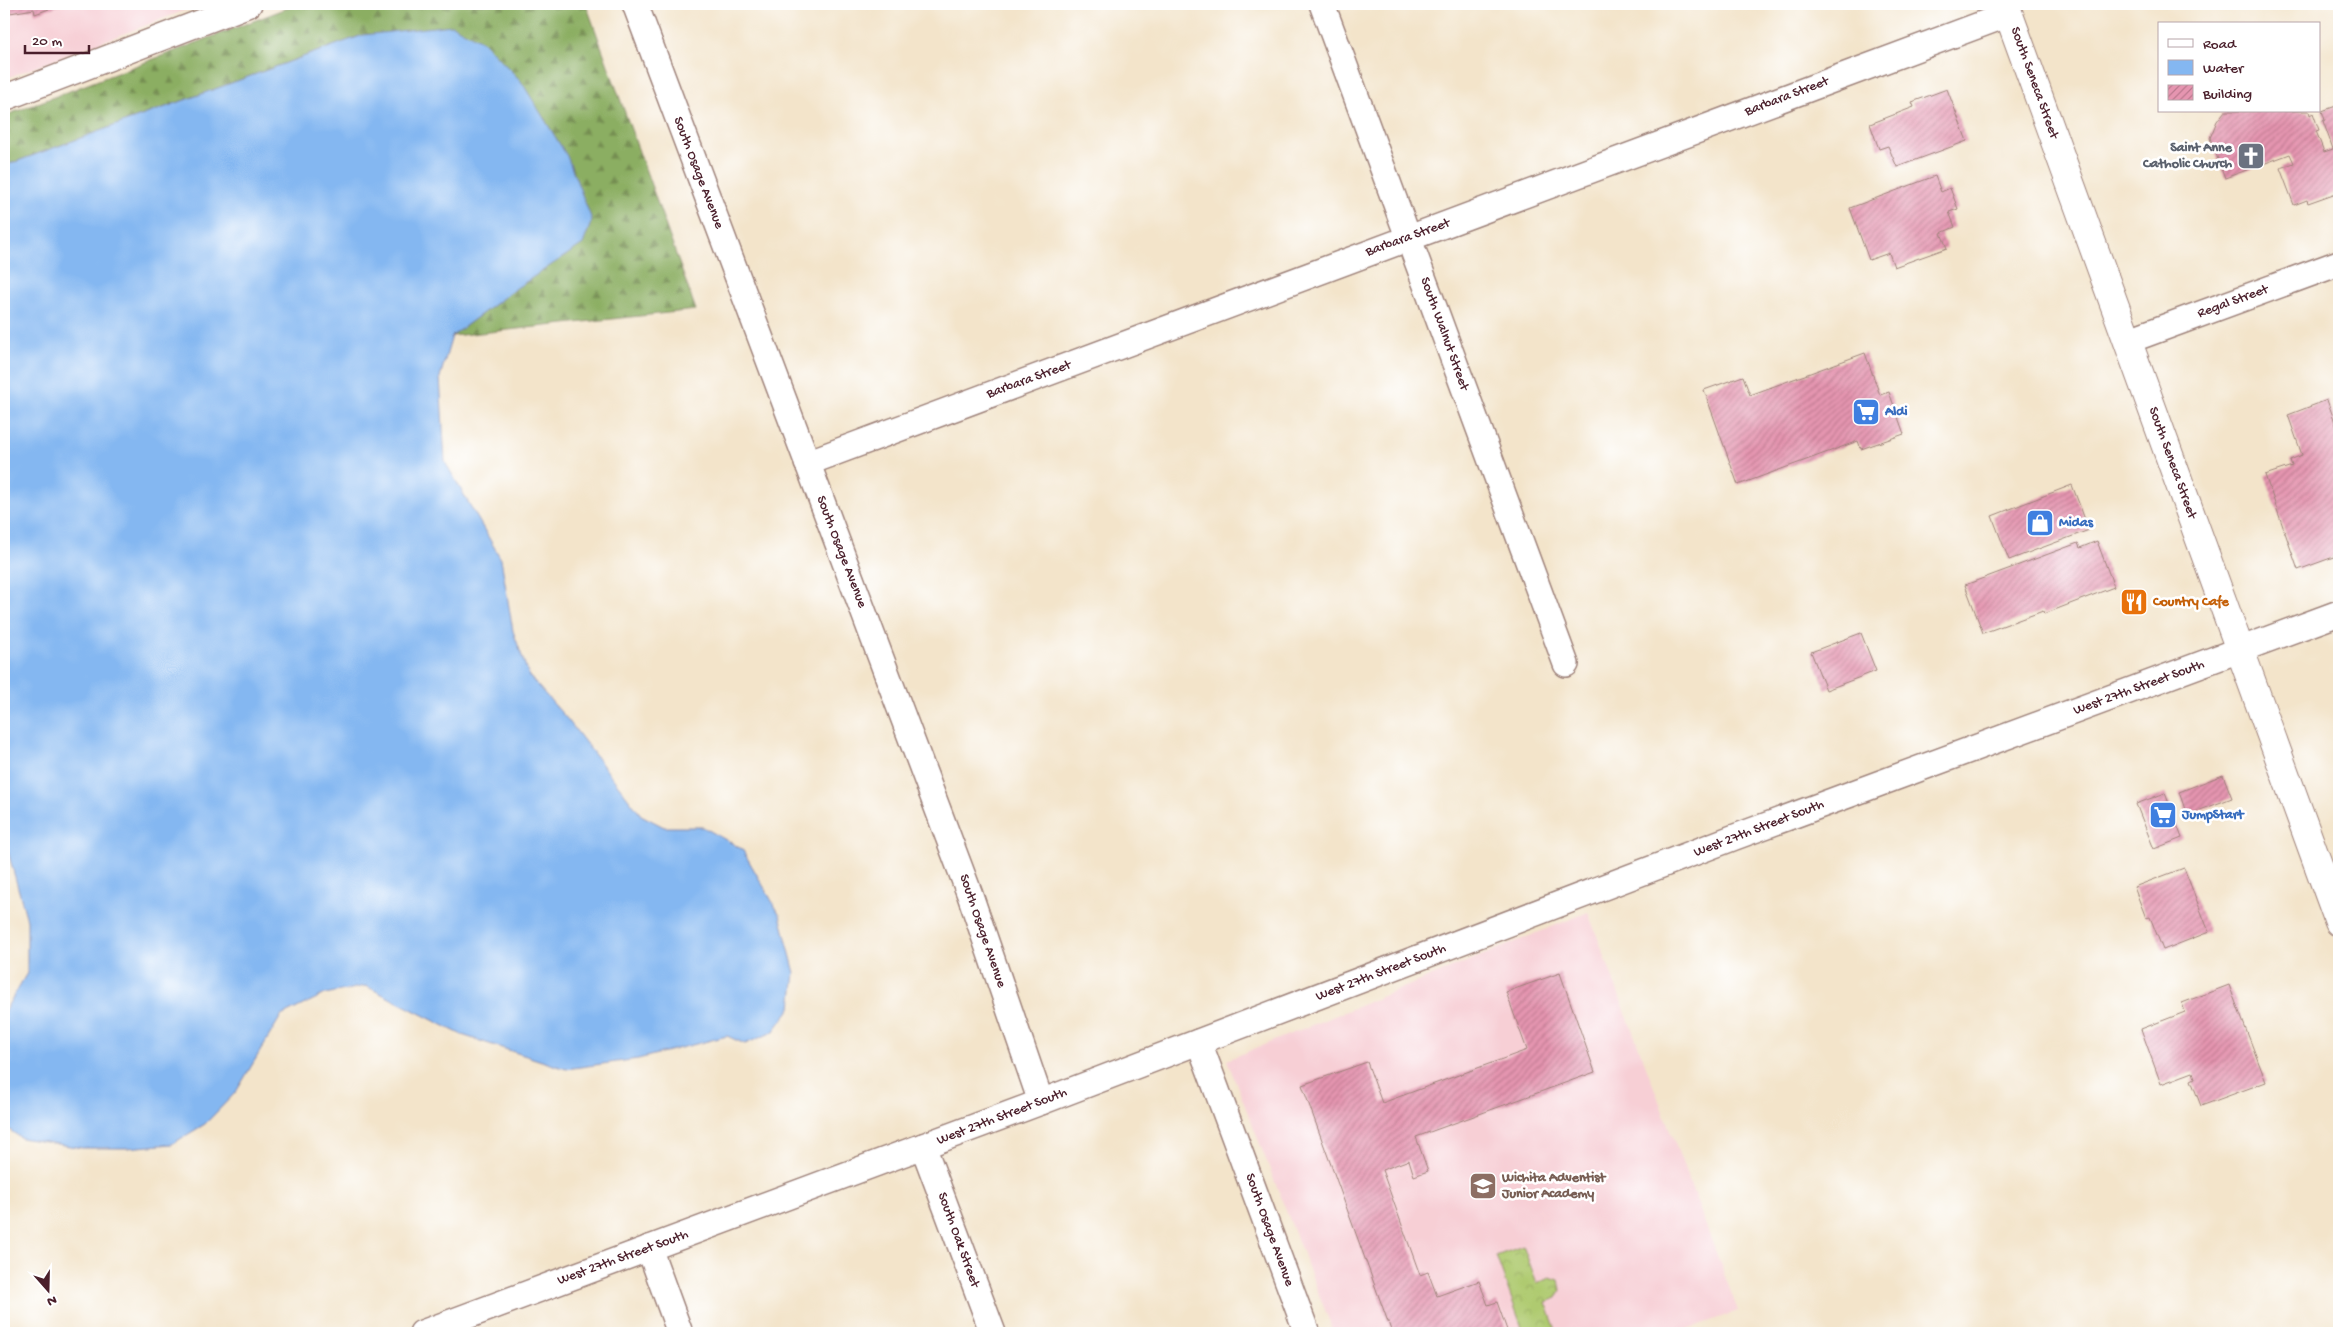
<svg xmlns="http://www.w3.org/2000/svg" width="2343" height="1337" font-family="'Gochi Hand',sans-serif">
<defs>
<pattern id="forest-firs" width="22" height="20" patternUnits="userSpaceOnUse" patternTransform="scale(1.25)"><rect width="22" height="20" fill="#8bae62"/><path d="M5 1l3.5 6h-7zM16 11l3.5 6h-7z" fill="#748d51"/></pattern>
<pattern id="park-crowns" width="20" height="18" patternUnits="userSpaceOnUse" patternTransform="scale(1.25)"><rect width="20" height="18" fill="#afca70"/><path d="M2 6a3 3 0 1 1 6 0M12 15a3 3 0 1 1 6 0" fill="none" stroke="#98ad61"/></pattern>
<pattern id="building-hatch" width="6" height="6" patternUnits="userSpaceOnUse" patternTransform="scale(1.25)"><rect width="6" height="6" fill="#e595b0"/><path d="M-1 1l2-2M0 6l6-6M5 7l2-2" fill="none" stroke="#bc798f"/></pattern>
</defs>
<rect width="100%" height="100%" fill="#fff"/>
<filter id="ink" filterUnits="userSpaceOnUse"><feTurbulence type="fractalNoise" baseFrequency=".02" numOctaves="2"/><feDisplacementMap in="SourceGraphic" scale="10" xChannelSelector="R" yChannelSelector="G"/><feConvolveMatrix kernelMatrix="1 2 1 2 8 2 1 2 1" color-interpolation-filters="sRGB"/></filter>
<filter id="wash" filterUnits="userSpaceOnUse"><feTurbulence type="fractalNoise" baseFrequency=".0096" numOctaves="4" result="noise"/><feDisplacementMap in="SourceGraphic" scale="20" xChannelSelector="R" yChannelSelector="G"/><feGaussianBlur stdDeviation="1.12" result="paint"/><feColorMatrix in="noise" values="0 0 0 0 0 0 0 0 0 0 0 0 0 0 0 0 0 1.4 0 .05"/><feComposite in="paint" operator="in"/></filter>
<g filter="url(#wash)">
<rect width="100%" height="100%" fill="#f3e4ca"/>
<!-- built -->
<g fill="#f7cfd5">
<polygon points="4,4 202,4 4,79"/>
<polygon points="1588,912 1738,1311 1677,1333 1334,1333 1227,1060"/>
</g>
<!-- forest -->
<polygon fill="url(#forest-firs)" stroke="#6a6646" points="298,4 586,4 696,310 452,336 515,289 363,35 4,166 4,116"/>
<!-- park -->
<polygon fill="url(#park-crowns)" stroke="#7c744e" points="1523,1246 1537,1283 1550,1277 1559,1280 1561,1290 1557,1298 1546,1302 1557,1333 1524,1333 1496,1256"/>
<!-- water -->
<polygon fill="#84b7f1" stroke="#676b8e" points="452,25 483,42 521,81 567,156 592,220 583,244 515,289 452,336 440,377 445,462 501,559 513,631 529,676 568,720 641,815 664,827 703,827 742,849 780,915 795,973 791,1008 773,1032 745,1044 727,1036 638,1059 566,1069 462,1035 366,986 325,994 281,1016 236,1092 205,1124 172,1144 127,1148 82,1148 21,1138 4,1126 4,1012 27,973 27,920 8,852 4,846 4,166 363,35"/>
<g id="blocks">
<!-- building -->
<g fill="url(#building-hatch)">
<polygon points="4,4 63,4 35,14 34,9 4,14"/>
<polygon points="1947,89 1967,141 1897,167 1888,146 1879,149 1870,124 1914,107 1912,102"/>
<polygon points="2339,105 2339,192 2308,203 2307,200 2294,205 2280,168 2294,163 2290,154 2225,178 2210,138 2217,121 2225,111 2309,111 2310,115 2313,113 2319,130 2316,131 2324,152 2333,149 2323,121 2325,120 2322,111"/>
<polygon points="1935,176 1941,192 1950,188 1958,209 1949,212 1955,227 1941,233 1947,248 1894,267 1889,253 1869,260 1850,208"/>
<polygon points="1865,353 1880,395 1889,392 1904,434 1861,449 1858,441 1738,485 1704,390 1743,376 1750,395"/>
<polygon points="2327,400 2339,433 2339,555 2298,570 2265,475 2292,466 2290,460 2302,455 2288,415"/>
<polygon points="2072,485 2089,530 2009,560 1992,516"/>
<polygon points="2097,541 2114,587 2044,614 2043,611 1983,633 1965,585 2078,543 2080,548"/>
<polygon points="1861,633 1876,671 1826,690 1811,652"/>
<polygon points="2223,775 2232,798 2187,815 2179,792"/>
<polygon points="2165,793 2182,838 2154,849 2136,804"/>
<polygon points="2184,868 2209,932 2163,950 2150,917 2146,918 2134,887"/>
<polygon points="1560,973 1595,1072 1416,1137 1428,1171 1414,1176 1409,1160 1382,1170 1420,1275 1428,1272 1437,1296 1479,1281 1488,1305 1497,1302 1508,1333 1392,1333 1302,1085 1367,1062 1382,1103 1527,1050 1506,992"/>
<polygon points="2229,985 2266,1082 2201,1106 2191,1080 2195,1078 2193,1072 2161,1084 2141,1029 2185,1012 2182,1003"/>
</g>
</g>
</g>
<g filter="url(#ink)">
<use href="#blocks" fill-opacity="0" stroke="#9e827a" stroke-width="1"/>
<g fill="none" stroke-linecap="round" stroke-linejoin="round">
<!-- minor casing -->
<g stroke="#9e827a" stroke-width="28">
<g id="minor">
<polyline points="635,4 970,895 1041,1102"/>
<polyline points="1322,4 1566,664"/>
<polyline points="4,98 249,4"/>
<polyline points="2127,341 2339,263"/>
<polyline points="807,463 2009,14"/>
<polyline points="1199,1042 1307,1333"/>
<polyline points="923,1146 993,1333"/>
<polyline points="649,1248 680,1333"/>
<polyline points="422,1333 1041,1102 1735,837 2339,613"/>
</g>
</g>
<!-- tertiary casing -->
<g stroke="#9e827a" stroke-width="30">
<polyline id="tertiary" points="2005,4 2339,922"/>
</g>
<!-- minor -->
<use href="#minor" stroke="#fff" stroke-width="25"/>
<!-- tertiary -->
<use href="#tertiary" stroke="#fff" stroke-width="28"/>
</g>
</g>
<!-- icons -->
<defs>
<g id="church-square" transform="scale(1.4375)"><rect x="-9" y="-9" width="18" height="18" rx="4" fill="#6b7280" stroke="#fff"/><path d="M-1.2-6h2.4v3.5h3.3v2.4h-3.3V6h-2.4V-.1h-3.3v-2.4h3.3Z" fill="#fff"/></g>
<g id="supermarket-square" transform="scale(1.4375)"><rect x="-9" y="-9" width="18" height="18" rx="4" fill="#3f7fe0" stroke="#fff"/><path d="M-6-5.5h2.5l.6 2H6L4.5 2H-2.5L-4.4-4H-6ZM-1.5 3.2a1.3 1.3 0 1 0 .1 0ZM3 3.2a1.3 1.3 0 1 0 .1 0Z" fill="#fff"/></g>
<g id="shop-square" transform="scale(1.4375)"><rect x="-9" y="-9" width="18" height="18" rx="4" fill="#3f7fe0" stroke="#fff"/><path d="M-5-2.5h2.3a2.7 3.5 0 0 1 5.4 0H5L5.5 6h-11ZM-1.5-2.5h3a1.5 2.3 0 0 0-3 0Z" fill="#fff"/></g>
<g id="restaurant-square" transform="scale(1.4375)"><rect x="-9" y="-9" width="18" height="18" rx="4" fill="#e8710a" stroke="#fff"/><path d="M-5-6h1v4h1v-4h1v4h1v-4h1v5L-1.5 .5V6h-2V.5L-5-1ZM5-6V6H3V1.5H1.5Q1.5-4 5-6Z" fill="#fff"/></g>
<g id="school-square" transform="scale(1.4375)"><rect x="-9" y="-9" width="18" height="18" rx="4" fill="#8d6e63" stroke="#fff"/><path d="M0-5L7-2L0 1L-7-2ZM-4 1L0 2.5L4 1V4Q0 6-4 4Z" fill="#fff"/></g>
</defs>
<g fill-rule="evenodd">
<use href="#church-square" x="2251" y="156"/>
<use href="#supermarket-square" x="1866" y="412"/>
<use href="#shop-square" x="2040" y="523"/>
<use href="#restaurant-square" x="2134" y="602"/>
<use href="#supermarket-square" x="2163" y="815"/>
<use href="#school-square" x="1483" y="1186"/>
</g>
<g text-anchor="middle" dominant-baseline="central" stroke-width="5" stroke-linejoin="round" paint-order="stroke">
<!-- street labels -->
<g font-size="14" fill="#4a1f2b" stroke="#fff">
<text transform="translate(2034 83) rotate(70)">South Seneca Street</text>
<text transform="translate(1787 97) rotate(-21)">Barbara Street</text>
<text transform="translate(698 173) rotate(69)">South Osage Avenue</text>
<text transform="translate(1408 238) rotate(-20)">Barbara Street</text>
<text transform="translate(2233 302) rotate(-20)">Regal Street</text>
<text transform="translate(1444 334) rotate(70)">South Walnut Street</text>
<text transform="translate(1029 380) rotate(-20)">Barbara Street</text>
<text transform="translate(2172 463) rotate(70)">South Seneca Street</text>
<text transform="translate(841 552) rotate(69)">South Osage Avenue</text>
<text transform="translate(2139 688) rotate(-20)">West 27th Street South</text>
<text transform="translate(1759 829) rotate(-21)">West 27th Street South</text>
<text transform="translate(982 931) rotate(71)">South Osage Avenue</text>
<text transform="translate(1381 973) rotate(-21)">West 27th Street South</text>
<text transform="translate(1002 1117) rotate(-21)">West 27th Street South</text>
<text transform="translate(1269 1230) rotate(70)">South Osage Avenue</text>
<text transform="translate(958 1240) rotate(70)">South Oak Street</text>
<text transform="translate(623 1258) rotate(-20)">West 27th Street South</text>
</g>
<!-- worship labels -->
<g font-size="14" font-weight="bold" fill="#5b616d" stroke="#fff" text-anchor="end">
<text x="2232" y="148">Saint Anne<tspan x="2232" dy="16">Catholic Church</tspan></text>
</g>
<!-- shop labels -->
<g font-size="14" font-weight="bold" fill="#366cbe" stroke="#fff" text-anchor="start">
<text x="1885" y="412">Aldi</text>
<text x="2059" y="523">Midas</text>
<text x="2182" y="815">JumpStart</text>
</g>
<!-- food labels -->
<g font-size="14" font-weight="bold" fill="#c56008" stroke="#fff" text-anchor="start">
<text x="2153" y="602">Country Cafe</text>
</g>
<!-- education labels -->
<g font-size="14" font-weight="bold" fill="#785e54" stroke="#fff" text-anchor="start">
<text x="1502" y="1178">Wichita Adventist<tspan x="1502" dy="16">Junior Academy</tspan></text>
</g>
</g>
<!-- margin -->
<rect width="2343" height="1337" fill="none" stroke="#fff" stroke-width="20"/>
<!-- legend -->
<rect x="2158" y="22" width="162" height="90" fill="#ffffff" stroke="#b7a5aa"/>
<rect x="2168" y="39" width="25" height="8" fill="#ffffff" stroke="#b7a5aa"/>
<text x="2203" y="48" font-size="15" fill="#4a1f2b">Road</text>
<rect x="2168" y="60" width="25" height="15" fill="#84b7f1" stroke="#b7a5aa"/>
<text x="2203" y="72" font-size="15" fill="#4a1f2b">Water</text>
<rect x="2168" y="85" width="25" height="15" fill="url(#building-hatch)" stroke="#b7a5aa"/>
<text x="2203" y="98" font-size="15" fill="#4a1f2b">Building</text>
<!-- north arrow -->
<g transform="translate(48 1290) rotate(160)" stroke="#ffffff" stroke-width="4" paint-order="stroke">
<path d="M0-4L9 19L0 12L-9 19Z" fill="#4a1f2b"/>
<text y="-8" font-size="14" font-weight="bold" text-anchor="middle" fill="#4a1f2b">N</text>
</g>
<!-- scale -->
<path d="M25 45v8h64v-8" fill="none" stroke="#4a1f2b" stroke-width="2.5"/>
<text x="32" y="45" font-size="15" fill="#4a1f2b" stroke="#ffffff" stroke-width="4" paint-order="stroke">20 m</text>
</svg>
